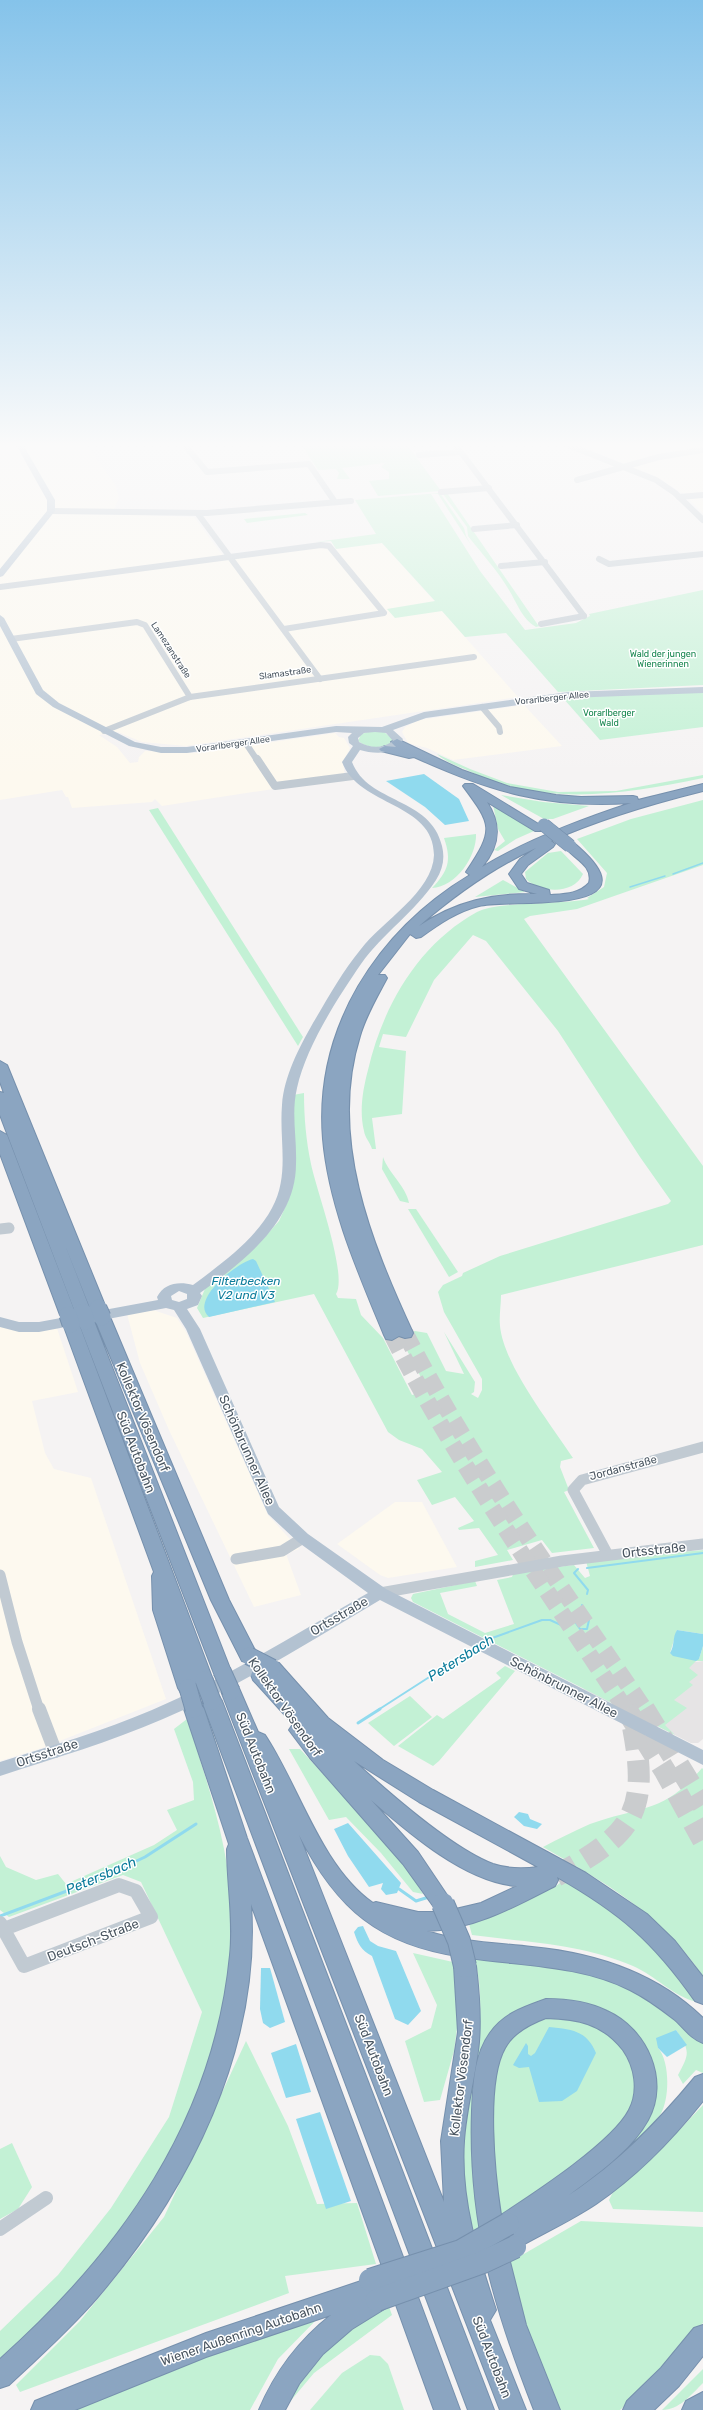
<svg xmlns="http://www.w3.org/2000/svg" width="703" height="2410" font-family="Rubik,sans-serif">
<rect width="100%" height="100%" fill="#f5f3f3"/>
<!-- commercial -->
<g fill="#fdf9ef">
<polygon points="0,443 85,443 116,486 119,498 112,514 194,517 226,560 321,547 336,549 382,543 435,602 388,609 395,617 442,611 518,697 186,746 142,742 118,732 99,735 117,747 130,763 138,762 139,757 145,751 196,753 335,733 339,737 344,738 350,748 343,762 345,778 162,806 155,799 152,802 72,808 68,797 66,797 62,790 0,800"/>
<polygon points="574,443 703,443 703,513 682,493 655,476"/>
<polygon points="524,705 562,746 453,760 427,748 408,743 402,732 405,727 419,720"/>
<polygon points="153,1310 177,1318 186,1332 268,1515 299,1549 286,1554 301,1595 254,1607 169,1430 140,1363 127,1314"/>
<polygon points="0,1318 18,1325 55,1322 78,1392 32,1401 45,1453 54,1469 91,1478 166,1699 42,1748 0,1761"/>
<polygon points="395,1502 422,1502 457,1567 388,1578 380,1575 337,1544"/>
</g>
<!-- education -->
<polygon fill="#e6e4e5" points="673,1656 697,1662 703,1661 703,1739 698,1743 691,1743 583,1689"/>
<!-- green -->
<g fill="#c3f1d5">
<polygon points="300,443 406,443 441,491 378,496 369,481 389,479 389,472 381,467 385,463 342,468 350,479 337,479 339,473 336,469 318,470"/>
<polygon points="440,493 464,528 466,536 471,545 438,494 431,494 480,571 525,630 576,623 590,616 589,614 703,590 703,685 558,692 506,633 465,637 442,611 395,618 387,609 435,601 382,543 336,549 331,541 316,542 376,534 355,500"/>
<path d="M447,493L538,625L540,626L536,627C522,619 517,603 509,590C498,571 482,554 468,536L467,527L443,494Z"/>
<polygon points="305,513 308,515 247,523 244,519"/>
<polygon points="703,691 703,727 600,740 563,698"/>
<path d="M372,731L384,732L393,739V742C381,749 369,749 358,741L361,734Z"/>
<path d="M437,754L470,769L507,783L558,792L616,791L703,775V778C625,794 543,808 469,771C458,766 445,762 437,754Z"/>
<polygon points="501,795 543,802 589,806 553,819 544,819"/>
<path d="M703,800V865L577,909L530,916L524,919L703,1166V1245L501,1295C501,1305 499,1316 500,1326C504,1366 551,1424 573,1458L561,1461L560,1467L569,1490L564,1492L594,1548L552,1553L542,1540L507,1550L513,1560L475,1567V1561L498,1555L479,1528L459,1530L458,1528L474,1521L455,1497L432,1505L417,1480L442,1472L422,1449L399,1440L388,1432L314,1294L203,1318L197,1308L207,1284L263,1239L279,1221L288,1201L293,1095L304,1093C304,1117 306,1140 311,1164C316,1189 348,1275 336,1294L338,1298L356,1299L361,1315L383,1338L412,1395L428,1391L399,1335L415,1331L427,1333L446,1371L464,1374L444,1332L475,1382L474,1392L471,1394L478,1398L482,1390V1379L444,1312L438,1292L443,1285L462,1276L463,1273L500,1256L668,1204L671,1201L640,1157L558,1031L486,941L473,935L434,980L406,1037L383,1034L379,1047L406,1051L402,1114L372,1118L376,1149H372C370,1142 365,1138 364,1131C359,1111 363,1089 368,1070C383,1005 419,944 477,912C498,901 561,905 589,899L587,898L604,887L607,873L577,839L631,819Z"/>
<polygon points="493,805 534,831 516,839 498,851 494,850 505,841 498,829"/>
<polygon points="158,808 303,1037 298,1046 149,810"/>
<path d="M476,834C477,856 456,887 432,888C448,871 452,861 444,838Z"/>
<path d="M561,851L583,874C574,895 540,893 526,879L525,872L548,853Z"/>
<polygon points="503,880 525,892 475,897"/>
<path d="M383,1157C389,1174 406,1186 409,1203L400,1201L382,1169Z"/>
<polygon points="408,1209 416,1209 458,1272 449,1277"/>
<polygon points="703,1550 703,1634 677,1630 670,1653 699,1659 703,1646 703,1661 696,1661 689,1668 698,1675 689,1682 693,1685 674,1700 687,1708 665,1725 675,1735 413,1602 411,1598 413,1594 475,1581 477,1586 440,1593 448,1614 485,1633 514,1624 497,1580 512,1577 514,1572 574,1565 585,1578 590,1576 586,1561"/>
<polygon points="505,1666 515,1671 439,1761 433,1766 398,1746 437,1715 443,1719 501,1678 496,1673"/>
<polygon points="410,1696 432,1717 394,1746 368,1723"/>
<path d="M187,1719C208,1784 231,1851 232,1920C232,2054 166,2183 80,2283C56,2310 27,2335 0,2361V2331L58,2275L111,2208L169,2117L202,2012L141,1882L123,1875L9,1917L0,1910V1856L6,1867L36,1880L58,1874L66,1884L154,1845L177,1830L167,1810L194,1800L193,1782L174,1729Z"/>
<polygon points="289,1749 300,1749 402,1860 423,1894 413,1892 381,1853 346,1817 329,1820"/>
<path d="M702,1768L703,1769V1976C661,1914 606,1883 543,1847C558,1839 574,1831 590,1824C640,1806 664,1814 702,1768Z"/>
<path d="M565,1879L635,1925L679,1975L697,2002C672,1996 656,1976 633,1966C583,1944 526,1942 472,1935L469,1924L556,1886Z"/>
<polygon points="413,1953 453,1962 460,2006 454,2051 440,2100 424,2102 405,2041 431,2028 437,2005"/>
<path d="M474,1955L539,1963L612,1979L665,2007L703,2042V2073L696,2070L683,2084L678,2075C690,2053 690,2051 676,2030L658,2048C670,2061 670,2100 660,2115C647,2133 627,2147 611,2162L634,2133L649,2068L571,2003L492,2034L483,2227L471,2233C464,2200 462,2171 465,2136C471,2075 490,2016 474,1955Z"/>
<path d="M544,2018L586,2019L617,2037L635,2066V2102L626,2119L577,2164L497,2218C496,2184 487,2077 501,2050C511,2033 526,2025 544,2018Z"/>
<polygon points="246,2041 288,2126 317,2204 357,2203 376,2264 285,2276 289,2293 20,2392 16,2385 80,2321 164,2217"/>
<polygon points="703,2105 703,2212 613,2209 609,2200 613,2192 666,2144"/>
<polygon points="12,2143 32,2187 18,2209 0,2219 0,2149"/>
<polygon points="581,2221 703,2227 703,2323 657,2377 620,2410 559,2410 525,2325 510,2262"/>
<polygon points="388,2304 392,2315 314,2373 283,2410 290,2392 320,2351"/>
<polygon points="322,2314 278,2359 250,2410 63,2410"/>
<polygon points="370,2355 380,2356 388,2364 404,2410 310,2410 342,2373"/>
<path d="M703,2369V2383C691,2395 679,2410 662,2410Z"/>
</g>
<!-- water -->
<g fill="#90daee">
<polygon points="424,774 459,799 469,821 445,825 425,807 386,781"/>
<path d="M253,1259L256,1261L275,1302L209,1317C189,1300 238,1262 253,1259Z"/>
<path d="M677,1630L703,1634V1646L699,1659L696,1661L673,1656L670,1653C675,1645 672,1638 677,1630Z"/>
<polygon points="519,1812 528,1814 530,1819 542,1824 537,1829 524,1826 514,1817"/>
<polygon points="348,1823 401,1883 397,1893 386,1895 381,1889 383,1883 369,1887 348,1856 334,1829"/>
<path d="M363,1926L370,1941L378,1946L396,1951L421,2011L408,2025L395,2019L372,1956C361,1950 358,1944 354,1932L358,1927Z"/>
<polygon points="261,1968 270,1968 285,2022 270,2028 263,2023 260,2009"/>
<path d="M549,2027C572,2029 587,2031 596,2053L577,2091L562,2101L539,2102L529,2067L519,2068L513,2065L526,2043L528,2046V2054L531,2056L535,2053Z"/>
<polygon points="676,2030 687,2045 667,2057 658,2048 656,2038"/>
<polygon points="296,2044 311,2092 286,2098 271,2053"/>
<polygon points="320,2112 351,2201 326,2209 296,2119"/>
</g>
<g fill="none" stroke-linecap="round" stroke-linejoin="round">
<!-- stream-far2 -->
<g stroke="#90daee" stroke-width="1.5">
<polyline points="673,874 703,863"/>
<polyline points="630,887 665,876"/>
</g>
<!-- stream-far1 -->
<g stroke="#90daee" stroke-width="2">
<polyline points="587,1568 703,1553"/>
<polyline points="578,1569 574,1573 588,1590 587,1594"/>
<polyline points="484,1641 542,1620 550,1620 561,1625 573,1619 580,1629 587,1629 589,1620 581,1611 582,1605"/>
<polyline points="378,1710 476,1647"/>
</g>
<!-- stream -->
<g stroke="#90daee" stroke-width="3">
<polyline points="358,1723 380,1709"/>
<polyline points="399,1889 416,1901 429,1897"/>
<polyline points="0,1916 96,1880 145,1857 196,1824"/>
</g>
<!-- highway-tunnel-far1 -->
<g stroke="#caccce" stroke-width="17" stroke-dasharray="17 8" stroke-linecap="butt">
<path d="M405,1333C474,1466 561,1586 645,1710"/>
<path d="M392,1335C458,1467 545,1586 626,1710"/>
</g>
<!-- highway-tunnel -->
<g stroke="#caccce" stroke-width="22" stroke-dasharray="22 11" stroke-linecap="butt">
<polyline points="626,1709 665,1771 703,1840"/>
<polyline points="644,1709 703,1805"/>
<path d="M556,1876C631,1834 650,1815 633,1727"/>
</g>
<!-- highway casing -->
<g stroke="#7690ad" stroke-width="2">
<g id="highway">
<path d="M397,739L462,770L510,787L556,795L581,797L633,796L637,797L638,800L703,784V791C651,804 600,819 551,841L555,844L553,847L528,865L521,874L527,883L549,890L550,895C565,894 579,894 589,883C594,865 572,858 564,846L566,843H574C662,917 516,898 479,906C458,911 439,924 421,937L416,938L410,934L378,975H385L387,978C377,997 366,1015 360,1036C328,1137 371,1242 413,1333L411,1337L405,1338L399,1336L392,1340L386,1339L384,1335C358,1272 329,1207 323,1139C314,1028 377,931 470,875L466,872C495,829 492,825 463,786L465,784H473L545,828L543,831H535L487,802C502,825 500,846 482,867C529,839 579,820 631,803C546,809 489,791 414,757L409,758L381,751L379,749L385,746L396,747L391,742ZM536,848L520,859L509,874L519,889L537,894C493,893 456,901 419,926C455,895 492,868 536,848Z"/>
<polygon points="0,1061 7,1065 106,1308 103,1312 108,1313 110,1317 229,1600 258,1656 256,1661 249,1663 242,1661 211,1600 94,1317 97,1313 92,1312 90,1308 65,1245 91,1312 87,1316 94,1321 231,1671 229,1676 222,1678 215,1676 213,1671 78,1321 82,1317 75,1312 0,1115 0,1092 4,1093 0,1082"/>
<polygon points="0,1131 7,1135 76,1315 72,1319 79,1324 213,1680 211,1685 204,1687 197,1685 195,1681 198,1688 195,1693 188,1695 181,1693 178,1688 153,1610 152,1576 154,1572 63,1324 67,1320 60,1315 0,1154"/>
<path d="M272,1661L279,1663L328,1718L383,1760L433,1790L586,1873L647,1914L675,1941L703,1977V2004L695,2001C653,1941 620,1913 557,1877L558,1880L555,1886C514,1907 473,1930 427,1931C460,1942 497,1943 532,1947C595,1953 657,1973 703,2018V2043C691,2039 684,2028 675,2020C661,2009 646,1998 630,1990C580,1965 523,1966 469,1958L473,1959L476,1966C479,1991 481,2017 479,2042C476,2075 466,2108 464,2141C460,2199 478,2255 496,2310L490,2320L526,2410H500L221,1691L224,1686L231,1684L238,1686L258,1732L265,1735C299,1786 321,1867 373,1903L376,1902L418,1912H441L436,1910L403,1864L310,1758L289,1730L293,1724L253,1680L251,1675L253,1670L263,1669L265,1663ZM354,1761L419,1802L538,1867C523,1869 508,1869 493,1864C451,1848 388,1792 354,1761ZM371,1800C409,1833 465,1882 517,1886L481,1903L447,1911L450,1910L453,1904L418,1852ZM299,1835C337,1909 379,1945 463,1957L457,1959L454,1966L458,2032L441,2141L444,2202Z"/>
<polygon points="212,1693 219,1696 222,1701 494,2410 468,2410 202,1701 205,1696"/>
<path d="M194,1701L201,1704L204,1709L247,1838L460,2410H434L251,1904C261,2048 189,2191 97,2298C70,2329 39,2357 9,2385L0,2388V2359C121,2251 214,2121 230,1955C234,1920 227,1884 227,1849L229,1844L184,1709L187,1704Z"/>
<path d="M546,1999C567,1999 587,2001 607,2011C647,2029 670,2080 648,2120C631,2151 597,2174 569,2195C618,2163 658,2122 695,2077L703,2074V2101C672,2140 637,2176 596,2204C572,2220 546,2232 521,2246L513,2249L506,2246L526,2325L560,2410H534C494,2308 468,2223 472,2111C473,2085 474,2055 490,2033C504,2013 524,2007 546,1999ZM546,2018C577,2019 602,2023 623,2050C635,2067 639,2091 629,2110C612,2143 533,2194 501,2215C495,2176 485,2083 505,2048C513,2033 530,2024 546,2018Z"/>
<path d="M373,2277L381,2281L389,2300L386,2308L352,2329L323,2354L299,2384L285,2410H259C275,2372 298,2341 331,2315L206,2357L75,2410H31L35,2401L206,2333Z"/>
<polygon points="703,2325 703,2356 679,2386 654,2410 623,2410 627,2401 661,2368 694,2328"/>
<polygon points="703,2392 703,2410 682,2410 686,2401"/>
</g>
</g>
<!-- minor-far3 -->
<g stroke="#c1cad2" stroke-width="6">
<polyline points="183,443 207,472 309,464 335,502"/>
<polyline points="454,443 584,616"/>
<polyline points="563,443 656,480 675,493 703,520"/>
<polyline points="419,455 460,452"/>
<polyline points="577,480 659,457 703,450"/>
<polyline points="441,492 489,488"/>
<polyline points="679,497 703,495"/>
<polyline points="51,511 207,513 351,501"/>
<polyline points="198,514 320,679"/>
<polyline points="474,529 517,525"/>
<polyline points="599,559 609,564 703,554"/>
<polyline points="501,566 545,562"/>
<polyline points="0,587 321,545 329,546 384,613 284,629"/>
<polyline points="541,624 584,616"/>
<polyline points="11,639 137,622 145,625 190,697"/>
<polyline points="482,707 499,727 500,732"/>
<polyline points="104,731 190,697 474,657"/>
<polyline points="245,742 257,760"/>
</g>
<!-- minor-far2 -->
<polyline stroke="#c1cad2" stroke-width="8" points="257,759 275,786 353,776"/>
<!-- minor-far1 -->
<g stroke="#c1cad2" stroke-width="11">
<polyline points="0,1229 9,1228"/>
<polyline points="608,1555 573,1490 582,1480 703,1447"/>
<polyline points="236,1559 282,1551 303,1538"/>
<polyline points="0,1575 17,1642 39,1710"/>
<polyline points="380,1593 562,1561 703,1544"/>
</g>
<!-- minor -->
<g stroke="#c1cad2" stroke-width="14">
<polyline points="39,1709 55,1751"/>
<polyline points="0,1923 24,1966 151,1917 136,1891 119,1885 4,1929"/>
<polyline points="0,2229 46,2198"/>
</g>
<!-- major -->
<g fill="#b3c2d1" fill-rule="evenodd">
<polygon points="15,443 22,443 55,500 55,511 3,576 0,577 0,569 47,511 47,500"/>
<path d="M0,615L4,618L43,690L59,703L135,742L161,747H187L336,726L382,727L424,712L568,692L703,687V693L568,698L426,718L393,730L403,739C397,756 373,754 360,750L352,762C368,804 431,797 442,846C445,858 443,869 436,880C415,912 383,933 361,964C337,999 306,1047 297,1088C291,1113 297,1138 296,1164C296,1222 243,1262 200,1293L202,1296L198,1305L187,1309L200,1329L279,1507L308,1534L386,1589L703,1750V1765L380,1600C309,1642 239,1687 163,1719C110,1742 55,1758 0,1776V1762C51,1746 103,1731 152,1710C228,1677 297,1633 368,1593L298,1542L268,1514L186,1329L174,1310L166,1308L39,1332H19L0,1327V1317L19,1322H39L158,1300L157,1297C164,1283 179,1281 193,1285C221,1264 255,1240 272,1208C290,1175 279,1141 282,1105C284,1076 299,1048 313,1023C328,998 342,972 361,949C381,922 433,892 434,855C434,802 359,807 342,762L353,746L349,743L348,737L352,733L336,732L187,753H161L129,746L53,707L36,694L0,626ZM375,732L386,733L393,741C382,749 370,748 359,742L358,738L364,733ZM179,1291L187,1294V1299L179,1302L172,1300L171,1296Z"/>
</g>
<!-- highway -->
<use href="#highway" fill="#8ba5c1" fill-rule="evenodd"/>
<!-- highway-bridge-far2 casing -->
<g stroke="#7690ad" stroke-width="14" stroke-linecap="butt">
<polyline id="highway-bridge-far2" points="544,825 570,846"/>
</g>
<!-- highway-bridge-far1 casing -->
<g stroke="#7690ad" stroke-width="19" stroke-linecap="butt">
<g id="highway-bridge-far1">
<polyline points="98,1308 102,1317"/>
<polyline points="83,1312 86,1321"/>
<polyline points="68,1315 71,1324"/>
<polyline points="249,1656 272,1668"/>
<polyline points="222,1671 231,1691"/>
<polyline points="204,1680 212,1701"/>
<polyline points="188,1688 194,1709"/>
</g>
</g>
<!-- highway-bridge casing -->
<g stroke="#7690ad" stroke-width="24" stroke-linecap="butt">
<g id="highway-bridge">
<polyline points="443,1904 459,1941 465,1966"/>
<polyline points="370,2280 461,2251 508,2224"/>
<polyline points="377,2300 483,2262 515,2247"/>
</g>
</g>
<!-- highway-bridge-far2 -->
<use href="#highway-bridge-far2" stroke="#8ba5c1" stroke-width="13"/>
<!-- highway-bridge-far1 -->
<use href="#highway-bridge-far1" stroke="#8ba5c1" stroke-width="17"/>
<!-- highway-bridge -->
<use href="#highway-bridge" stroke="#8ba5c1" stroke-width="22"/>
</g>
<!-- sky -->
<linearGradient id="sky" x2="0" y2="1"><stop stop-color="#85c3ea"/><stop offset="0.57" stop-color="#fafafa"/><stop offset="1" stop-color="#fafafa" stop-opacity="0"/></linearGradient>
<rect width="703" height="781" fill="url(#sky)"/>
<g text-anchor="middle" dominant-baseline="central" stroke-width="3" stroke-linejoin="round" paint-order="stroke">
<!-- far-street labels -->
<g font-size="9" fill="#4a5661" stroke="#fff">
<text transform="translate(171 650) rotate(57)">Lamezanstraße</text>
<text transform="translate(285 673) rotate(-8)">Slamastraße</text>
<text transform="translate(552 698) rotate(-6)">Vorarlberger Allee</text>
<text transform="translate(233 744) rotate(-8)">Vorarlberger Allee</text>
</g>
<!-- far-park labels -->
<g font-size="9" fill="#17864f" stroke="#fff">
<text x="663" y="654">Wald der jungen<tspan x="663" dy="10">Wienerinnen</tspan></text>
<text x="609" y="713">Vorarlberger<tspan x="609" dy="10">Wald</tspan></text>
</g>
<!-- street labels -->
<g font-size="11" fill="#4a5661" stroke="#fff">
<text transform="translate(623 1468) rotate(-15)">Jordanstraße</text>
</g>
<!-- water labels -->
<g font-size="12" font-style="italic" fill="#0c7c9b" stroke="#fff">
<text x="246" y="1281">Filterbecken<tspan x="246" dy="14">V2 und V3</tspan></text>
</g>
<!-- near-street labels -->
<g font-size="13" fill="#4a5661" stroke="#fff">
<text transform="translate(143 1417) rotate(67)">Kollektor Vösendorf</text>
<text transform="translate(247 1450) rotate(66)">Schönbrunner Allee</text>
<text transform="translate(136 1452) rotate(69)">Süd Autobahn</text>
<text transform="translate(654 1550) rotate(-6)">Ortsstraße</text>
<text transform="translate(339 1616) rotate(-30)">Ortsstraße</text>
<text transform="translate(564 1687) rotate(27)">Schönbrunner Allee</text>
<text transform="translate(285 1707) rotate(55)">Kollektor Vösendorf</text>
<text transform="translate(47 1753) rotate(-18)">Ortsstraße</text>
<text transform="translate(256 1753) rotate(68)">Süd Autobahn</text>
<text transform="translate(93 1940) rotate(-21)">Deutsch-Straße</text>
<text transform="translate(374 2055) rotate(69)">Süd Autobahn</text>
<text transform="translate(461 2078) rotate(-83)">Kollektor Vösendorf</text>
<text transform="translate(241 2334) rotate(-19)">Wiener Außenring Autobahn</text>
<text transform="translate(492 2357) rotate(69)">Süd Autobahn</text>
</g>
<!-- near-water labels -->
<g font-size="14" font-style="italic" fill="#0c7c9b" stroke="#fff">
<text transform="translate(461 1658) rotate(-32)">Petersbach</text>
<text transform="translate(101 1876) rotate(-23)">Petersbach</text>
</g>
</g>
</svg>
